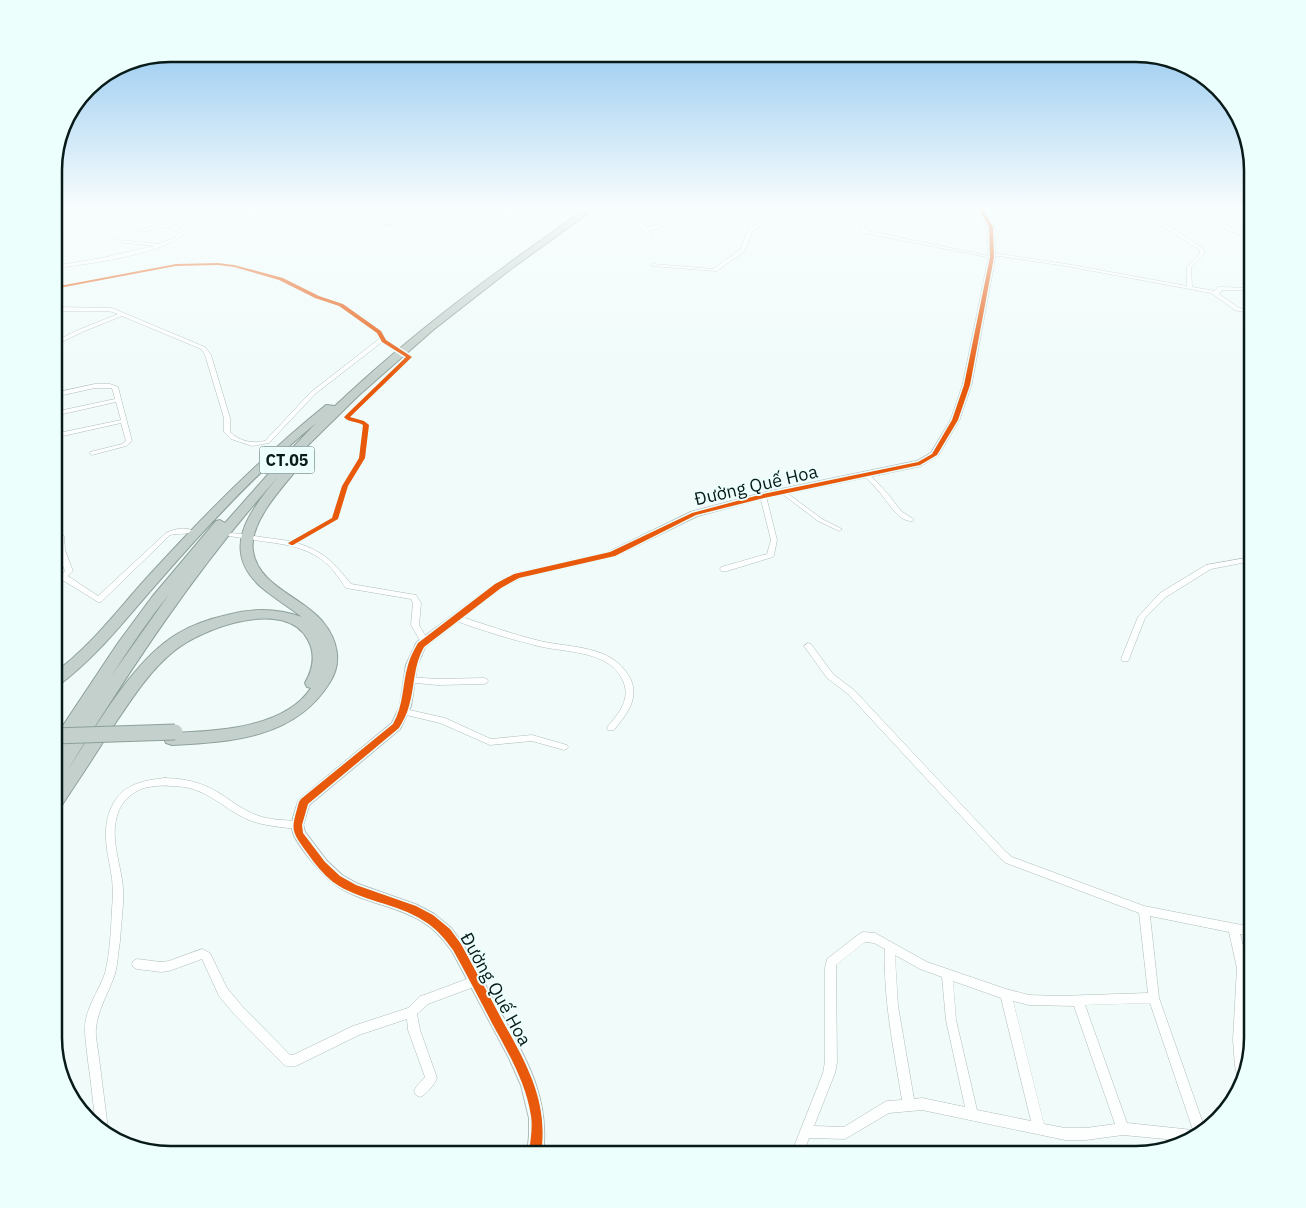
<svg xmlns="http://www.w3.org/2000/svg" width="1306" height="1208" font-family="'IBM Plex Sans',sans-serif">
<rect width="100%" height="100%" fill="#f0fbfa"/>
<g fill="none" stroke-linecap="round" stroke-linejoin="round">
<!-- street-tunnel -->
<polyline stroke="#cdd9d8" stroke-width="5" stroke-dasharray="5 2.5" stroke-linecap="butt" points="387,343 401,352"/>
<!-- street casing -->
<g stroke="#b0bdbc" stroke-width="1">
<g id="street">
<path d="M69,209C99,209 163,211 185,233C164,254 85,265 54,268V266L102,258L154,246L119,242L117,241V240L159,244L174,238L180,233C166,220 155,231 138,232V230L165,224C140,217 98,207 73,211C66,212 60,214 54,216V213Z"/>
<polygon points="373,209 377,209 377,220 391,223 391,225 373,222 372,217"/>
<polygon points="725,209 779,209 777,210 767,210 769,221 753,230 744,252 716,271 651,266 651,265 653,264 713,269 740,250 749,228 765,220 763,211 694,212 677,222 648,231 653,235 651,236 642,231 638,222 639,217 651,213 653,214 643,219 642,222 645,228 670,222 694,210"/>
<polygon points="833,209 843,209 867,213 869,209 873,209 864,224 865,229 868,231 994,257 992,258 865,233 861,230 860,224 865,215"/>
<polygon points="1139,209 1144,209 1157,219 1204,249 1204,254 1191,267 1192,287 1215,291 1218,287 1220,287 1252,288 1252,290 1222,290 1219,294 1239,308 1252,310 1252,314 1235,310 1211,293 1066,266 992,255 990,254 992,253 1066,264 1187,286 1187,267 1200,253 1200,250 1154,221"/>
<polygon points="1245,209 1252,209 1252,210 1223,216 1220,220 1233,229 1252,236 1252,238 1229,231 1216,220 1221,214"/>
<path d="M222,263L283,278L319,296L343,304L381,331L384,338L390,343L387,345L382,342L315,394L269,443L252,446L231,439L224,432V418L205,355L201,349L122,316L82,332L54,346V342L78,330L118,314L109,311H54V307L112,308L205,347L211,355L230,418V432C239,441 252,444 265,441L311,392L379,339L377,333L339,306L315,298L279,280L222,265L171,266L54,289V287L171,264Z"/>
<path d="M401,350L411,356V358L350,417L364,421L369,425L365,458L348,486L338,519L297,543C325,552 333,562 351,584L416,595L421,603L419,625L429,642L425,645L422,644L411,625L413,603L411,599L346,588C340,580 334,570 327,564C306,545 280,544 254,540L251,538L254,536L290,541L332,518L342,486L359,458L363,425C357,421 349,423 344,417L406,357L398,352Z"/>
<polygon points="95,384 110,384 118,387 132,441 126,446 92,455 89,453 90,452 122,444 126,441 121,423 54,438 54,434 121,420 116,402 54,416 54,412 115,399 112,388 95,388 54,397 54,393"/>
<path d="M867,473L869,474L888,494L901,511L913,519L914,520L913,521C898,522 890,504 881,494C876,488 870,482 865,476L864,475L865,474Z"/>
<polygon points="783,490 822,519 842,529 839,531 837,530 818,521 781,493 780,492 781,491"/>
<polygon points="763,494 766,496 777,540 774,555 773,557 727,571 721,571 720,569 721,567 767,554 771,540 760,496"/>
<path d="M54,529L64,536L65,550L73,571L68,576L98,596L166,533C174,529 186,526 193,531C188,535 178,533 170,535L101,602H98L64,581L57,588H54V582L65,571L57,550L58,537L54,534Z"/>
<polygon points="231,533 242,534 245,536 242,538 229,536 228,535"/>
<polygon points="1252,557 1252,561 1211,569 1166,597 1145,618 1129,659 1128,661 1122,661 1121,659 1138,617 1160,593 1206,565"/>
<path d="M456,615C484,624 511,634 540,641C571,648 611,645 629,676C641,697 627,714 614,730H608L607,728L608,726C619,713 631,699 623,681C610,650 566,653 538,646C509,639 481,630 453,620L452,618Z"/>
<path d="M808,643L811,644L833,674L854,690L1005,851L1012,857L1144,906L1252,927V937L1240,934L1246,957L1248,974L1244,1040L1246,1066L1242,1084L1240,1083L1238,1079L1235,1066L1233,1040L1237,968L1229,932L1150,916L1159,998L1205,1129L1186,1141L1123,1135L1086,1140H1065L922,1110L889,1113L845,1139L809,1138L803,1154H791L823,1073L825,1062V968L827,959L859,934L863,932L875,933L927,962L1006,989L1029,995L1059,996L1148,993L1139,913L1006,863L999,857L848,694L827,678L804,646ZM865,942L874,943L885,949C883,1000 894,1050 902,1100L887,1101L883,1103L844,1127L814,1126L835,1073L837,1062L836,965ZM895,955L920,969L942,977L946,1020L965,1107L922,1098L914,1099L898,1006ZM953,981L1001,998L1031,1121L977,1110L956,1020ZM1013,1001L1029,1005L1074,1006L1115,1124L1086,1128H1065L1044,1124ZM1150,1003L1193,1130L1127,1123L1085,1005Z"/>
<polygon points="409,677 437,679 484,678 487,679 488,681 487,683 484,684 437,685 406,682 405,680 406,678"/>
<polygon points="405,709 445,718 491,739 532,735 567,745 568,747 567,749 564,750 532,741 490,745 440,723 402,714 401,712 402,710"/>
<path d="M165,778C189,779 204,783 224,796C234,803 244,810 254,814C267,820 283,820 297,821L300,822L302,825L300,828L297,829C281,827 264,826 249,820C219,807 207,786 171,786C162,785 153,786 144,788C132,792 122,801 118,813C109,838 121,863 123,888C124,905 121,923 120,941C118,952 118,963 115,974C109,992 98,1009 96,1028C95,1037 98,1048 99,1058C102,1081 105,1105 108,1129L107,1132L96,1125C93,1103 91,1082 88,1061C87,1051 85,1040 85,1030C84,1010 99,991 105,973C110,954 111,928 112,909C113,898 113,888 112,878C108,853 100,828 113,804C123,784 145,780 165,778Z"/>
<path d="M202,949L210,953L227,988L242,1006L290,1055H293L353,1026L408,1008L420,996L424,995L475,976L479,977L480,981L479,985L428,1004L417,1014L420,1030L437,1078C434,1085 427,1094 420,1097L416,1095L414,1091L416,1087L425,1077L408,1030L407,1019L359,1035L298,1065C293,1067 289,1067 284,1065L234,1014L219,996L202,959L169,971L161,972L137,969L133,967L132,964L133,961L137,959L161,962L169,961Z"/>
<polygon points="120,1136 131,1142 133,1147 126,1145 116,1138"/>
</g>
</g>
<!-- secondary casing -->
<g stroke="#b0bdbc" stroke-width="2">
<path id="secondary" d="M978,209H984L994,227L995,257L971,385L959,420L938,455L920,466L764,498L697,516L615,556L520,578L501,588L425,647L417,665L411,706L400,729L309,805L303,825L305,832L327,861L342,875L358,884L417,905L434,914L451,928L462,943C475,966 488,990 501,1013C527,1061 550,1098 543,1154H527L529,1136V1118L521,1085L509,1058L452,951C444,940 435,929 423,922C395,904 358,903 332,882C322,874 314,864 306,854C289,830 289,830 298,802L300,799L392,723L400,706L406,665L417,642L495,584L514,574L609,552L691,512L763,493L917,461L931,453L951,420L963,385L989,257L988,227Z"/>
</g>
<!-- highway casing -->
<g stroke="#8da09b" stroke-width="2">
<path id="highway" d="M585,209H594L511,269L433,330L358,396L299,454L305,455L307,457C290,480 248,519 253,551C258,586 303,597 323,622C337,639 343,662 330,682C296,738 232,742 172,745L166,743L164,739L166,735L172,733C215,731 284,729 311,688L307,687L305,683C313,669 316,655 308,640C286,597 202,628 174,651C147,673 129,703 110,731C94,757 77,782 60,808L54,810V789L59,782L54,783V763L58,757L54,758V739L118,643L152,597L216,521L220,520L225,523L279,462L316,423C259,470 208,525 160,580C127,617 99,655 59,685L54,686V673C93,645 121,605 154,570C208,511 264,455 326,405L335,406C412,333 498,270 585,209ZM278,477C250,511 219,549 261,587C274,598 289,607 302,617C277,608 252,608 227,615C209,619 192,625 177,634C132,661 96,728 67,771C131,668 197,567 278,477ZM170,593L112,675C130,647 149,619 170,593Z"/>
</g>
<!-- street -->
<use href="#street" fill="#fdfefe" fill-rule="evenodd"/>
<!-- secondary -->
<use href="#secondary" fill="#fdfefe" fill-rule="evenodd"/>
<!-- highway -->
<use href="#highway" fill="#c3d0cc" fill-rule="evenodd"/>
<!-- highway-bridge casing -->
<g stroke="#8da09b" stroke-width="17" stroke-linecap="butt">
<polyline id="highway-bridge" points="54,736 175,732"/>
</g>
<!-- highway-bridge -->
<use href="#highway-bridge" stroke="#c3d0cc" stroke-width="15"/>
<!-- cycleway casing -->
<g stroke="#ecfffd" stroke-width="3">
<g id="cycleway">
<path d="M979,209H983L993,227L994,257L970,385L958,420L937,455L920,465L764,498L696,515L615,556L519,578L501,588L424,647C413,666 415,686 409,706C407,714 403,721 399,728L308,804L302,825L303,833L325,862L340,876L356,885L416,906L433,915L450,929L461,944C474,968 488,993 501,1018C526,1063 549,1101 541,1154H529C530,1142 533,1129 531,1116C526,1083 509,1054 493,1025C480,1000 467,975 453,950C445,939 436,928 424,921C397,903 359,901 333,882C323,874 315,864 308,854C290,829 291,831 299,802L301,799L393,724C404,705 402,685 408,665C410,657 414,650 418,643L495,584L514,574L610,552L692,513L763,494L918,462L932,454L952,420L964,385L990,257L989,227Z"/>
<path d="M218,263L234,265L283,278L319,296L343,304L381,331L386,340L412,357L350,417L364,421L369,425L365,458L348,486L338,519L293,545H291L288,543L332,518L342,486L359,458L363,425C357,421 349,423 344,417L406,357L382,342L377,333L339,306L315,298L279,280L234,267L218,265L176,266L54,289V287L176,264Z"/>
</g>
</g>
<!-- cycleway -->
<use href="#cycleway" fill="#e8590c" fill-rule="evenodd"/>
</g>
<!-- sky -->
<linearGradient id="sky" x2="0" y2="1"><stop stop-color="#84c0ee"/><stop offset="0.55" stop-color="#f8fdfd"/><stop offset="1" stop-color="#f8fdfd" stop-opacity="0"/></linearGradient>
<rect width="1306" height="378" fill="url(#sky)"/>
<g text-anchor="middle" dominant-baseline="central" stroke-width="4" stroke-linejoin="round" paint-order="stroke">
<!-- shield labels -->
<rect fill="#ecfffd" stroke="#4c5f5d" stroke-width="1" x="259.5" y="446.5" width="55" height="27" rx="4"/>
<g font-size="16" font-weight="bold" fill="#081b19">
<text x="287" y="460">CT.05</text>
</g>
<!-- street labels -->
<g font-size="18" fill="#081b19" stroke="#ecfffd">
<text transform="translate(756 485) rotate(-13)">Đường Quế Hoa</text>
<text transform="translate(496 989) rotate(61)">Đường Quế Hoa</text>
</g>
</g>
<!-- crop -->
<path d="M0 0H1306V1208H0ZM170 62H1136A108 108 0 0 1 1244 170V1038A108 108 0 0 1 1136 1146H170A108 108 0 0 1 62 1038V170A108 108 0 0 1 170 62Z" fill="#ecfffd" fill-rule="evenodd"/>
<path fill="none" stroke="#081b19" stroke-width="2.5" d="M170 62H1136A108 108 0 0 1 1244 170V1038A108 108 0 0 1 1136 1146H170A108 108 0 0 1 62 1038V170A108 108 0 0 1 170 62Z"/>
</svg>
